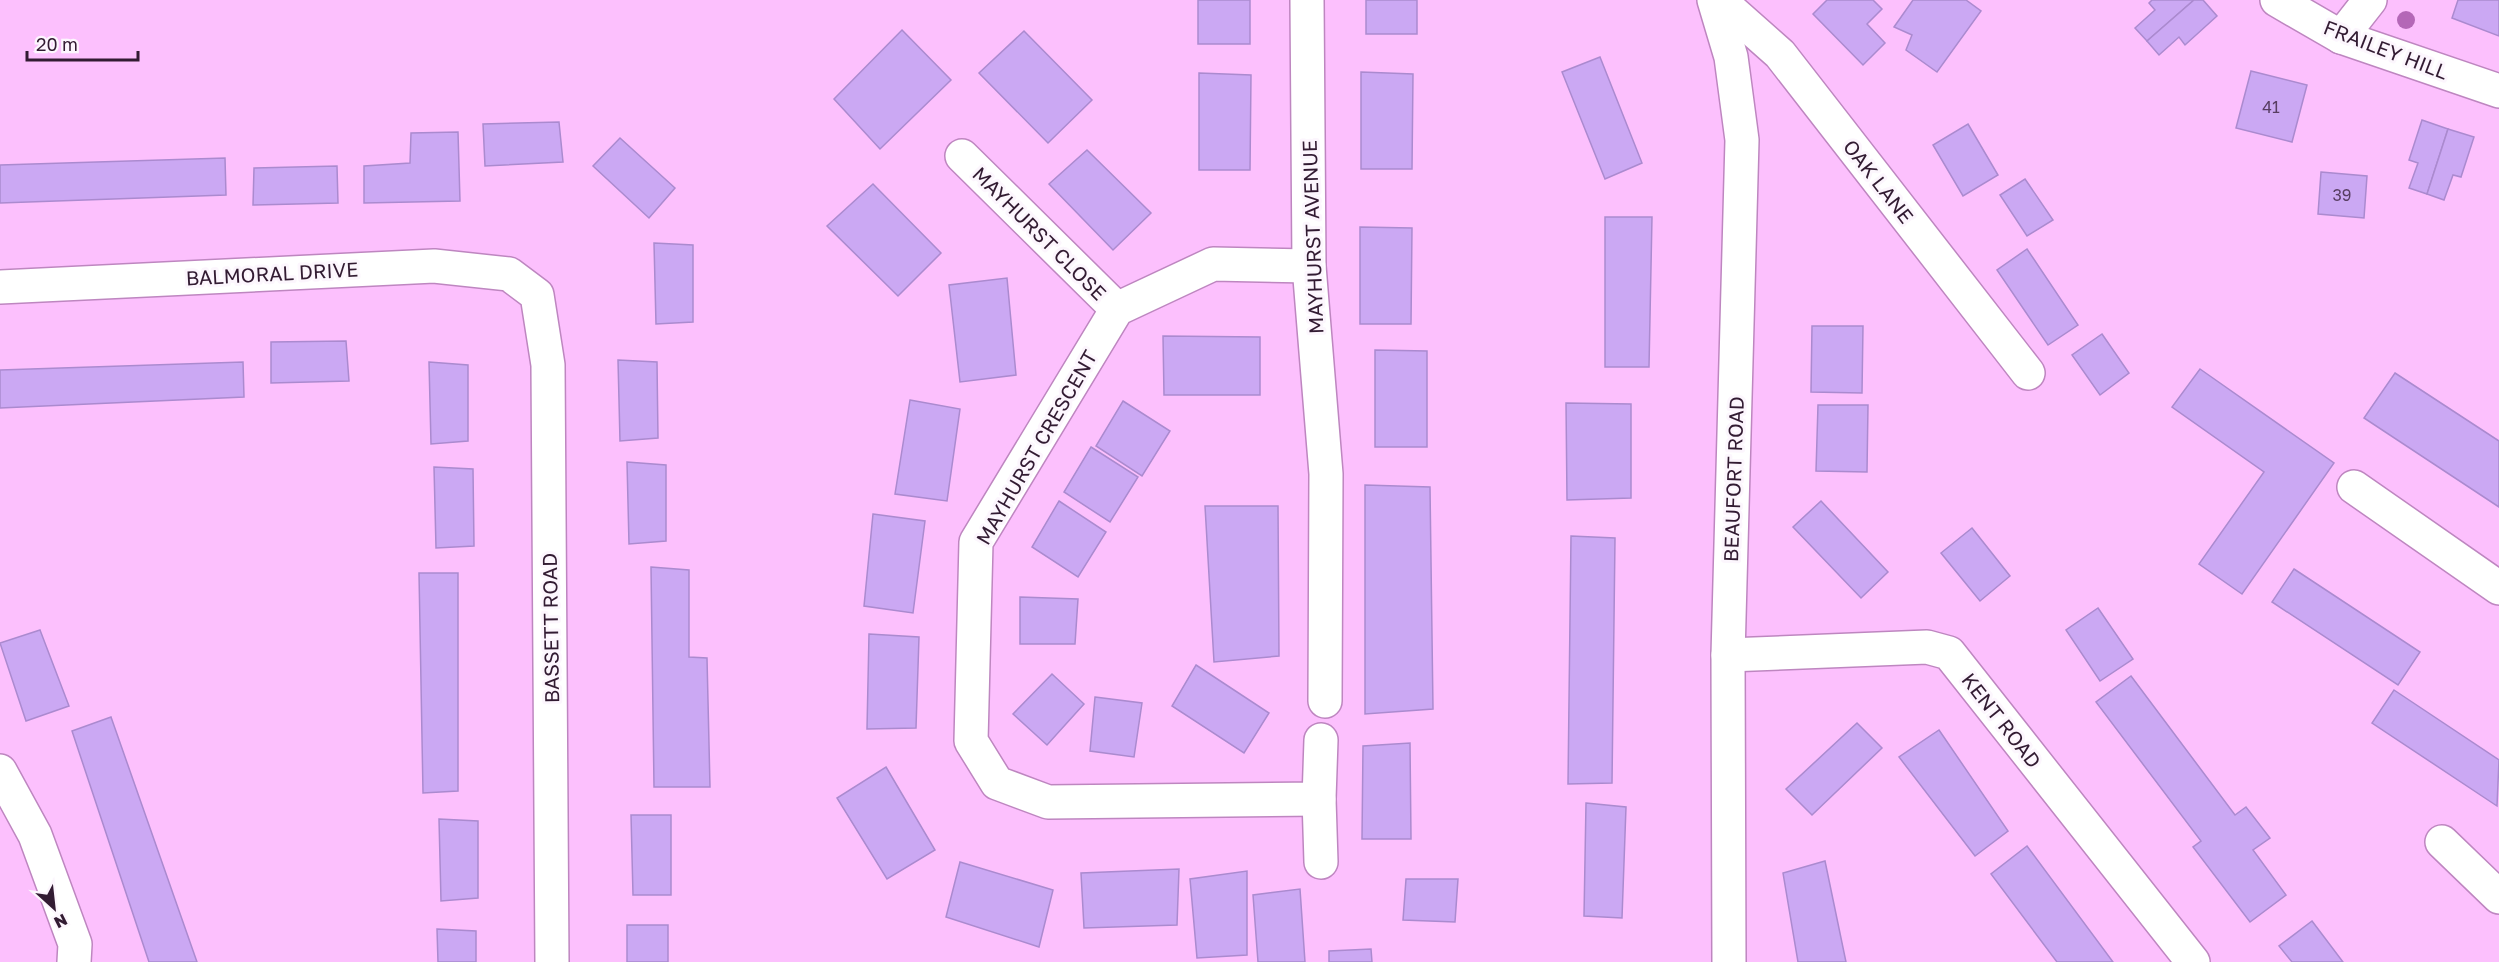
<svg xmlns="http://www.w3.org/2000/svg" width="2499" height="962" font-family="'Golos Text',sans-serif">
<rect width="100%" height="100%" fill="#fcc0fd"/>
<!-- building -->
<g fill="#cba8f3" stroke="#ab8acf" stroke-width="1.5">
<rect x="1198" y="0" width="52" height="44"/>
<rect x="1366" y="0" width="51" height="34"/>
<polygon points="1827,0 1873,0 1882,9 1867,24 1885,43 1863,65 1813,14"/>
<polygon points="1913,0 1966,0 1981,11 1937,72 1906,50 1912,35 1894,27"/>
<polygon points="2152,0 2194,0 2147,41 2135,28 2155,10 2149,3"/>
<polygon points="2194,0 2203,0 2217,16 2185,45 2179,37 2159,55 2147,41"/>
<polygon points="2458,0 2499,0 2499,36 2452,18"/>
<polygon points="902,30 951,80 880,149 834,99"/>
<polygon points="1024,31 1092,100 1048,143 979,73"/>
<polygon points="1600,57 1642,163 1605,179 1562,72"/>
<polygon points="2251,71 2307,85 2292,142 2236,128"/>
<polygon points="1361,72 1413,74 1412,169 1361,169"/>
<polygon points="1199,73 1251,75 1250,170 1199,170"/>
<polygon points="2422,120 2448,129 2427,194 2409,188 2418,163 2409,160"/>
<polygon points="559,122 563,162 485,166 483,124"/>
<polygon points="1968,124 1998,175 1963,196 1933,145"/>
<polygon points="2448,129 2474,137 2461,177 2453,175 2444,200 2427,194"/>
<polygon points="458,132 460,201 364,203 364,166 410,163 411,133"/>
<polygon points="620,138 675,188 649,218 593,166"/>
<polygon points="1087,150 1151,213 1113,250 1049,184"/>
<polygon points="225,158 226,195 0,203 0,165"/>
<polygon points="337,166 338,203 253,205 254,168"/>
<polygon points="2321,172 2367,176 2364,218 2318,214"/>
<polygon points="2025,179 2053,220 2027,236 2000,195"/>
<polygon points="873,184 941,253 898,296 827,226"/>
<polygon points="1605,217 1652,217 1649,367 1605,367"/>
<polygon points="1360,227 1412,228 1411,324 1360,324"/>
<polygon points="654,243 693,245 693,322 656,324"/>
<polygon points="2027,249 2078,325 2048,345 1997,270"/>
<polygon points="1007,278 1016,375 960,382 949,285"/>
<polygon points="1812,326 1863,326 1862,393 1811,392"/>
<polygon points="2102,334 2129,373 2100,395 2072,355"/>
<polygon points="1163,336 1260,337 1260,395 1164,395"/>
<polygon points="346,341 349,381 271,383 271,342"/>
<polygon points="1375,350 1427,351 1427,447 1375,447"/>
<polygon points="618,360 657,362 658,438 620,441"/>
<polygon points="243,362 244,397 0,408 0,370"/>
<polygon points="429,362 468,365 468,441 431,444"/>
<polygon points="2200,369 2334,463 2242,594 2199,564 2264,472 2172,407"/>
<polygon points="2395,373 2499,441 2499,507 2364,418"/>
<polygon points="910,400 960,409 947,501 895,494"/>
<polygon points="1123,401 1170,431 1142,476 1096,446"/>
<polygon points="1566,403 1631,404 1631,498 1567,500"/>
<polygon points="1818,405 1868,405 1867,472 1816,471"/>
<polygon points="1091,447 1138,477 1110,522 1064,492"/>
<polygon points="627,462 666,465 666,541 629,544"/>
<polygon points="434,467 473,469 474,546 436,548"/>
<polygon points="1365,485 1430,487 1433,709 1365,714"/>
<polygon points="1059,501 1106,532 1078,577 1032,547"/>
<polygon points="1821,501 1888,572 1861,598 1793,527"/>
<polygon points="1205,506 1278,506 1279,656 1214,662"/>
<polygon points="873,514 925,521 913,613 864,606"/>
<polygon points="1972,528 2010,576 1980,601 1941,553"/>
<polygon points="1571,536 1615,538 1612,783 1568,784"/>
<polygon points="651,567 689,570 689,657 707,658 710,787 654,787"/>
<polygon points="2294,569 2420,652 2398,685 2272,602"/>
<polygon points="419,573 458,573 458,791 423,793"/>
<polygon points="1020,597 1078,599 1075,644 1020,644"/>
<polygon points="2098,608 2133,659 2100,681 2066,630"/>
<polygon points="40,630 69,706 26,721 0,643"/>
<polygon points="869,634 919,637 916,728 867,729"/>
<polygon points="1196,665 1269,713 1244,753 1172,706"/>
<polygon points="1052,674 1084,704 1047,745 1013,714"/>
<polygon points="2131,676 2235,815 2246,807 2270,838 2253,850 2286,895 2250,922 2193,847 2201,841 2096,702"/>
<polygon points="2394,690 2499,760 2497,806 2372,723"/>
<polygon points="1095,697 1142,703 1134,757 1090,751"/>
<polygon points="111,717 197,962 149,962 72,731"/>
<polygon points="1857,723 1882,748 1812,815 1786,789"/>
<polygon points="1939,730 2008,831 1975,856 1899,757"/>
<polygon points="1410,743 1411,839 1362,839 1363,746"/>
<polygon points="886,767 935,850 887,879 837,798"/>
<polygon points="1586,803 1626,807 1622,918 1584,916"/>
<polygon points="631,815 671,815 671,895 633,895"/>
<polygon points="439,819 478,821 478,898 441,901"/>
<polygon points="2027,846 2113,962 2057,962 1991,874"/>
<polygon points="1825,861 1846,962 1798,962 1783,873"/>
<polygon points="960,862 1053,890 1039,947 946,917"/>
<polygon points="1179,869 1177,925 1084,928 1081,873"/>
<polygon points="1247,871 1247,955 1197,958 1190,879"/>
<polygon points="1406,879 1458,879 1455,922 1403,920"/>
<polygon points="1300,889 1305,962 1258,962 1253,895"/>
<polygon points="2312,921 2343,962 2292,962 2279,946"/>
<rect x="627" y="925" width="41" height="37"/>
<polygon points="437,929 476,931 476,962 438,962"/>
<polygon points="1371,949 1372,962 1329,962 1329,951"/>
</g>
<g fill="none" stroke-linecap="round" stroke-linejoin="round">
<!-- minor casing -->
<g stroke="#be86c0" stroke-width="36">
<g id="minor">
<polyline points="1307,0 1309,266 1326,474 1325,701"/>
<polyline points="1714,0 1731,57 1742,140 1728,655 1729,962"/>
<polyline points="1719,0 1780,54 2028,373"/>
<polyline points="2277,0 2341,37 2499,91"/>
<polyline points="2341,37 2370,0"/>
<polyline points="962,156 1117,309"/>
<polyline points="1309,266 1213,264 1117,309 976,542 971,741 997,783 1048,802 1319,799 1321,740"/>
<polyline points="0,287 434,266 509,274 537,295 548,365 552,962"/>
<polyline points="2354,487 2499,588"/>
<polyline points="1728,655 1927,647 1949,653 2193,962"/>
<polyline points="0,771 35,835 75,944 74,962"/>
<polyline points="1319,799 1321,862"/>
<polyline points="2442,842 2499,897"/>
</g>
</g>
<!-- minor -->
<use href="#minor" stroke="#fff" stroke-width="33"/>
</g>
<!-- trees -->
<circle fill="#b467b7" cx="2406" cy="20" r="9"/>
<g text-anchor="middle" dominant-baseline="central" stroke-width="6" stroke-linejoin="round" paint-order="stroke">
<!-- number labels -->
<g font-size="16" fill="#583e62">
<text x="2271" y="107">41</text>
<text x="2342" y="195">39</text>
</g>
<!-- street labels -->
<g font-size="20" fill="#321b32" stroke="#fcf6fd">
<text transform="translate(2386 49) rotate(21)">FRAILEY HILL</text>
<text transform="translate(1879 181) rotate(52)">OAK LANE</text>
<text transform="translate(1040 233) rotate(45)">MAYHURST CLOSE</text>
<text transform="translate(1312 237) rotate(-92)">MAYHURST AVENUE</text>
<text transform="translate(272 273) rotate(-3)">BALMORAL DRIVE</text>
<text transform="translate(1036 447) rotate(-60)">MAYHURST CRESCENT</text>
<text transform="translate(1733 479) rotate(-88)">BEAUFORT ROAD</text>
<text transform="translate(550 628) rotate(-91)">BASSETT ROAD</text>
<text transform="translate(2002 720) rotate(52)">KENT ROAD</text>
</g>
</g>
<!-- north arrow -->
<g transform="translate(54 908) rotate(153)" stroke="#fcf6fd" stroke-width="4.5" paint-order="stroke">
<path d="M0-4.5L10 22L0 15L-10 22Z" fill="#321b32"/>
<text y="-9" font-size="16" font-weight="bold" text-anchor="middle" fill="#321b32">N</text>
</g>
<!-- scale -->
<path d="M27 51v9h111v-9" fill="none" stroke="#321b32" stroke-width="3"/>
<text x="36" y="51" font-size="18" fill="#321b32" stroke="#fcf6fd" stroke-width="4.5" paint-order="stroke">20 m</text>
</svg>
